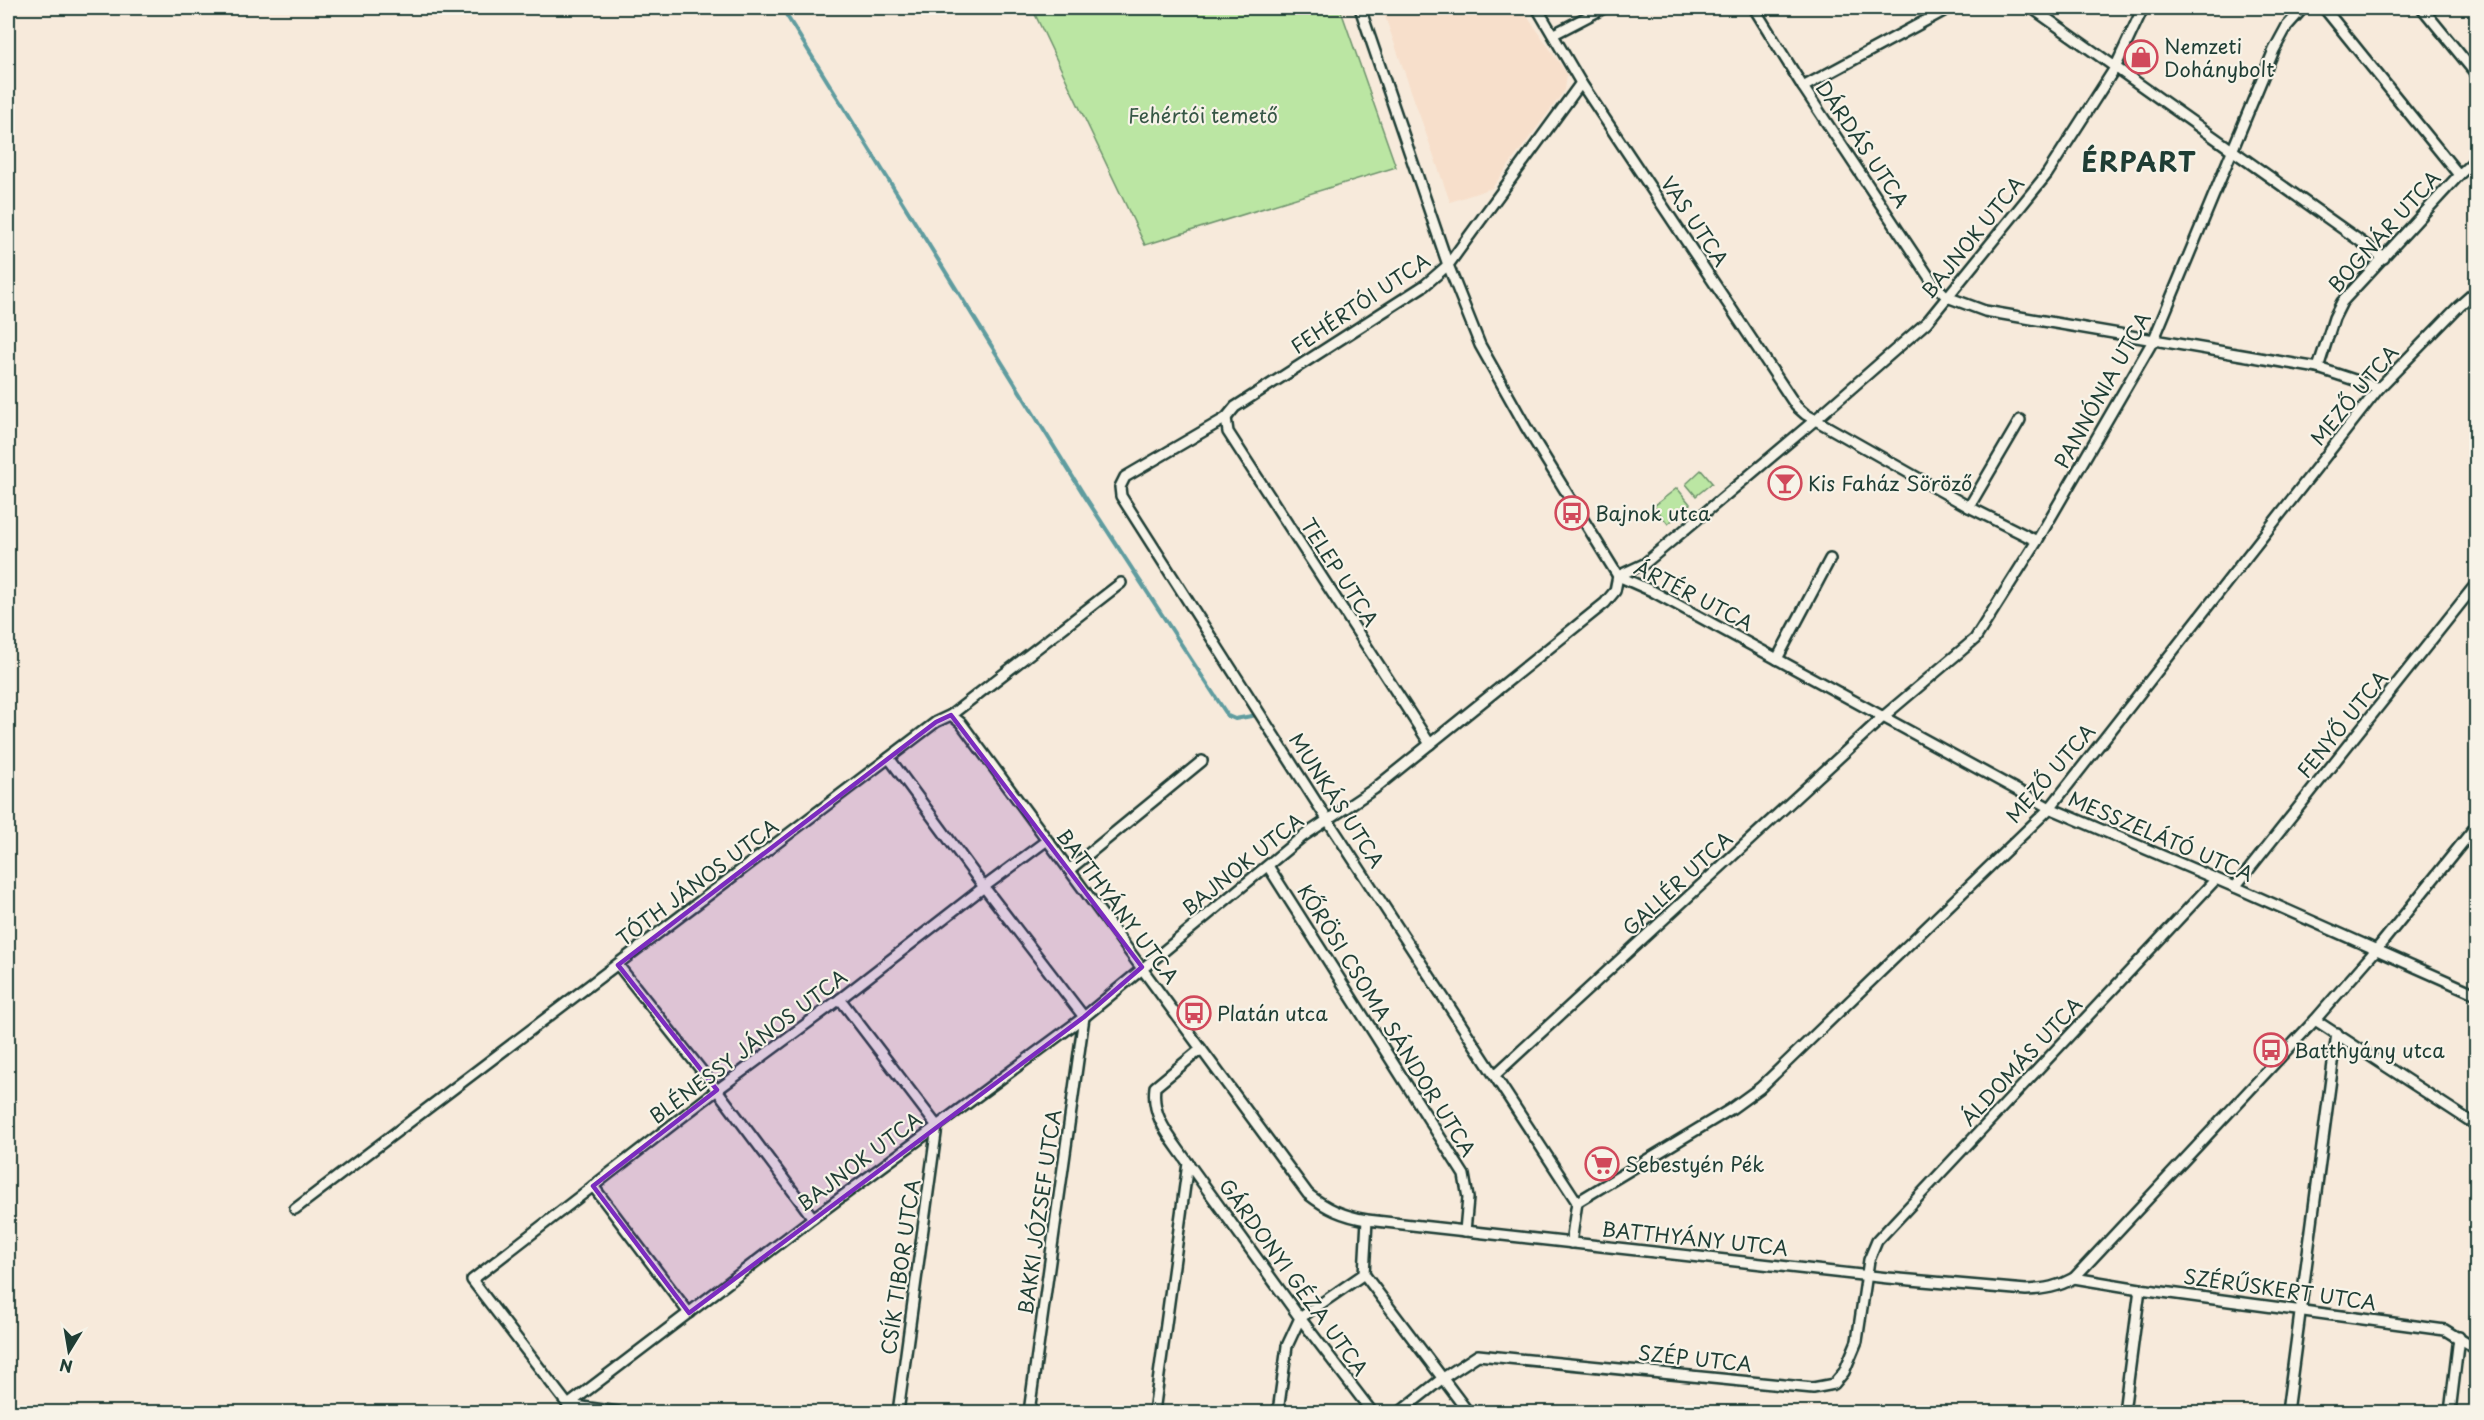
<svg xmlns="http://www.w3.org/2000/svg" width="2484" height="1420" font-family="'Playpen Sans',sans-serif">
<rect width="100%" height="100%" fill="#f7eadb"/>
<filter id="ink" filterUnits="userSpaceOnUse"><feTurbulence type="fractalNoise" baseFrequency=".0167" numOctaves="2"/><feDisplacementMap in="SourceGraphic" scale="12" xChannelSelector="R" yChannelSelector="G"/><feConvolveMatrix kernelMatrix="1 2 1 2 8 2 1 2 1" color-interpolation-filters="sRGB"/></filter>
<g filter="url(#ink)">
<!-- built -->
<polygon fill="#f7dfcb" points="1382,8 1522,8 1567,74 1565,90 1492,188 1450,202"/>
<!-- green -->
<g fill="#bbe6a3" stroke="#6d926c" stroke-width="1.5">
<polygon points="1032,8 1340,8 1396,167 1145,245"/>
<polygon points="1701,470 1712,483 1696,496 1686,484"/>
<polygon points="1677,488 1690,504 1668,524 1654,506"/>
</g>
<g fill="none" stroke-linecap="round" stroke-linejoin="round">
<!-- stream -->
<polyline stroke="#5f9c9f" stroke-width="4" points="782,8 1084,495 1228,716 1235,719 1257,715"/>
<!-- minor casing -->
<g stroke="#1f3d34" stroke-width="14">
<g id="minor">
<polyline points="1360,8 1448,265 1480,345 1526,427 1618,576 1652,591 1777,659 1830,559"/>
<polyline points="1537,8 1581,83 1796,406 1805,414 1969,507 2037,541"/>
<polyline points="1754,8 1803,87 1933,283 1947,297 1985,311 2318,368 2379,388"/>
<polyline points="2032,8 2384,258"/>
<polyline points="2324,8 2459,175"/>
<polyline points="2422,8 2476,74"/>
<polyline points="1554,34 1604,8"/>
<polyline points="1803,87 1949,8"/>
<polyline points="2318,368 2334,318 2342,302 2459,175 2476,159"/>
<polyline points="1226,418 1228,432 1430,744"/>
<polyline points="1969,507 2020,420"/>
<polyline points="1618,576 1644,564 1815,420 1927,322 2047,174 2115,68 2143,8"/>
<polyline points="1777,659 2050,808 2235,887 2476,994"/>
<path d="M951,715L961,723L1308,1194C1327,1209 1343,1216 1367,1220L1888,1278L2026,1290C2045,1289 2058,1287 2074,1278L2315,1020L2376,950L2476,826"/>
<polyline points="889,758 984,887 1084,1017 1029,1412"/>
<polyline points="1268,866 1464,1175 1468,1198 1465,1231"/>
<polyline points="1069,870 1202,761"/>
<polyline points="2235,887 2476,584"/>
<polyline points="618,965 717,1090 813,1218"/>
<polyline points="840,999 937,1126 898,1412"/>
<polyline points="2315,1020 2476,1125"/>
<polyline points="1495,1075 1884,716 1975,639 2037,541 2154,339 2274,50 2287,26 2303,8"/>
<polyline points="1188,1163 1300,1318 1372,1412"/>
<polyline points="593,1186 689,1313"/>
<polyline points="1577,1202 1731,1109 1760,1088 2050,808 2379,388 2459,306 2476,291"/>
<polyline points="295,1209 936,722 951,715 1121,583"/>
<polyline points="1571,1243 1577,1202 1327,819 1121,496 1120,487 1125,477 1226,418 1235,407 1425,285 1448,265 1581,83"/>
<polyline points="1364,1274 1468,1412"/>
<polyline points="2074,1278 2140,1289 2445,1330 2476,1349"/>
<polyline points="568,1405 813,1218 1084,1017 1302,837 1374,789 1605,603 1615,591 1618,576"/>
<polyline points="568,1405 472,1280 717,1090 840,999 984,887 1046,841"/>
<polyline points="568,1405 618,1412"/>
<path d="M1154,1412L1188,1163C1171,1138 1151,1118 1155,1087L1201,1049"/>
<polyline points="1278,1412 1287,1346 1300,1318 1364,1274 1367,1220"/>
<polyline points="1400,1412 1443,1378 1478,1355 1813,1388 1834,1384 1844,1372 1857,1341 1869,1260 1877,1241 2216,879"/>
<polyline points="2124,1412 2140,1289"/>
<polyline points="2287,1412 2337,1033"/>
<polyline points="2450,1412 2459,1337"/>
</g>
</g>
<!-- minor -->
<use href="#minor" stroke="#f7f3e8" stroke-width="9"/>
</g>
</g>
<!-- marked area -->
<path fill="#7b2cbf" fill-opacity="0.2" stroke="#7b2cbf" stroke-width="4.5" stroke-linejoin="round" d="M951,715L1142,967L1084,1017L689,1313L593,1186L717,1090L618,965L936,722Z"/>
<!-- icons -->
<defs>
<g id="shop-ring" transform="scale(1.725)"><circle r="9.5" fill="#f7f3e8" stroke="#d1495b" stroke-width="1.5"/><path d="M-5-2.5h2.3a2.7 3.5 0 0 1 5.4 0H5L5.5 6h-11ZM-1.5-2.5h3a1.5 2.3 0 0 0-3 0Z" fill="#d1495b"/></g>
<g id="bar-ring" transform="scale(1.725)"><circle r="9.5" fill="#f7f3e8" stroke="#d1495b" stroke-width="1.5"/><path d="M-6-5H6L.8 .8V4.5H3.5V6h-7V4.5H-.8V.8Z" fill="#d1495b"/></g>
<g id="bus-ring" transform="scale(1.725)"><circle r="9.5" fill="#f7f3e8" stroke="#d1495b" stroke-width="1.5"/><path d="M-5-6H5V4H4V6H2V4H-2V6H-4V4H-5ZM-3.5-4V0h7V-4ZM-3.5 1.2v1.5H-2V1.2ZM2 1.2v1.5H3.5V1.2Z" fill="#d1495b"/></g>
<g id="supermarket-ring" transform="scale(1.725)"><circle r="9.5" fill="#f7f3e8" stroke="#d1495b" stroke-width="1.5"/><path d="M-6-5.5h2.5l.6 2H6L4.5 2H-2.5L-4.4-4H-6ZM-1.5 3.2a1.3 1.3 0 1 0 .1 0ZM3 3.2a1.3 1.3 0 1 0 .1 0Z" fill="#d1495b"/></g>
</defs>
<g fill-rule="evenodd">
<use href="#shop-ring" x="2141" y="57"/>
<use href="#bar-ring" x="1785" y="483"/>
<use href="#bus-ring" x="1572" y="513"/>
<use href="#bus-ring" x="1194" y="1013"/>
<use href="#bus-ring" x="2271" y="1050"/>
<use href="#supermarket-ring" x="1602" y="1164"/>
</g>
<g text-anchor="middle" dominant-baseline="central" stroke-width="4.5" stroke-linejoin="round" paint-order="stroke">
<!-- poi labels -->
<g font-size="20" fill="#1f3d34" stroke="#f7f3e8" text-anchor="start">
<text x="2164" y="46">Nemzeti<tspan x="2164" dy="23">Dohánybolt</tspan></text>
<text x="1808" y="483">Kis Faház Söröző</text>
<text x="1595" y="513">Bajnok utca</text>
<text x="1217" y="1013">Platán utca</text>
<text x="2294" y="1050">Batthyány utca</text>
<text x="1625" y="1164">Sebestyén Pék</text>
</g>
<!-- park labels -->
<g font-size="20" fill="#365645" stroke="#f7f3e8">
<text x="1203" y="115">Fehértói temető</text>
</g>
<!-- street labels -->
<g font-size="20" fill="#1f3d34" stroke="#f7f3e8">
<text transform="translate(1863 144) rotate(56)">DÁRDÁS UTCA</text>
<text transform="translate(1695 221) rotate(56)">VAS UTCA</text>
<text transform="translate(2384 231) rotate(-48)">BOGNÁR UTCA</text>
<text transform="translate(1972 237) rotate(-51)">BAJNOK UTCA</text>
<text transform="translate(1360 303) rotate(-34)">FEHÉRTÓI UTCA</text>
<text transform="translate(2102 390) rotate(-61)">PANNÓNIA UTCA</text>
<text transform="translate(2354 395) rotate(-50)">MEZŐ UTCA</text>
<text transform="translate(1340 572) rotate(57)">TELEP UTCA</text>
<text transform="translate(1694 595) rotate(27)">ÁRTÉR UTCA</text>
<text transform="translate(2342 724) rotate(-51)">FENYŐ UTCA</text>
<text transform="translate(2050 773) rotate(-49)">MEZŐ UTCA</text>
<text transform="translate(1337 800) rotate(57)">MUNKÁS UTCA</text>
<text transform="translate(2161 836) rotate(23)">MESSZELÁTÓ UTCA</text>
<text transform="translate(1242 864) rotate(-39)">BAJNOK UTCA</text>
<text transform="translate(697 882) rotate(-37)">TÓTH JÁNOS UTCA</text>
<text transform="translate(1677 883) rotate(-43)">GALLÉR UTCA</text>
<text transform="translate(1118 906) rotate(53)">BATTHYÁNY UTCA</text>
<text transform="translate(1387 1020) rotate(58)">KŐRÖSI CSOMA SÁNDOR UTCA</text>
<text transform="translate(748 1046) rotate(-37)">BLÉNESSY JÁNOS UTCA</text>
<text transform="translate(2021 1061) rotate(-47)">ÁLDOMÁS UTCA</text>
<text transform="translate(859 1161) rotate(-37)">BAJNOK UTCA</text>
<text transform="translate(1039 1212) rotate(-82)">BAKKI JÓZSEF UTCA</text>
<text transform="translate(1695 1238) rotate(6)">BATTHYÁNY UTCA</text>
<text transform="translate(900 1267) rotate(-82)">CSÍK TIBOR UTCA</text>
<text transform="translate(1294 1277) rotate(54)">GÁRDONYI GÉZA UTCA</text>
<text transform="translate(2280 1289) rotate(8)">SZÉRŰSKERT UTCA</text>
<text transform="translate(1695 1358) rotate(6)">SZÉP UTCA</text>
</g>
<!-- district labels -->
<g font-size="26" font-weight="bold" letter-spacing="1.5" fill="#1f3d34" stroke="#f7f3e8">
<text x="2139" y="161">ÉRPART</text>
</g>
</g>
<!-- margin -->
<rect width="2484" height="1420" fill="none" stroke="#f7f3e8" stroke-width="30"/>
<rect x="15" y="15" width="2454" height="1390" fill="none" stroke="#1f3d34" stroke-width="2" filter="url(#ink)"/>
<!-- north arrow -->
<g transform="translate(69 1351) rotate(191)" stroke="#f7f3e8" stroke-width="4.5" paint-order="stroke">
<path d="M0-4.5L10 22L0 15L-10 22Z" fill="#1f3d34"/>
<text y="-9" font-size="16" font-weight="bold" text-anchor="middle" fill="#1f3d34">N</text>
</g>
</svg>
